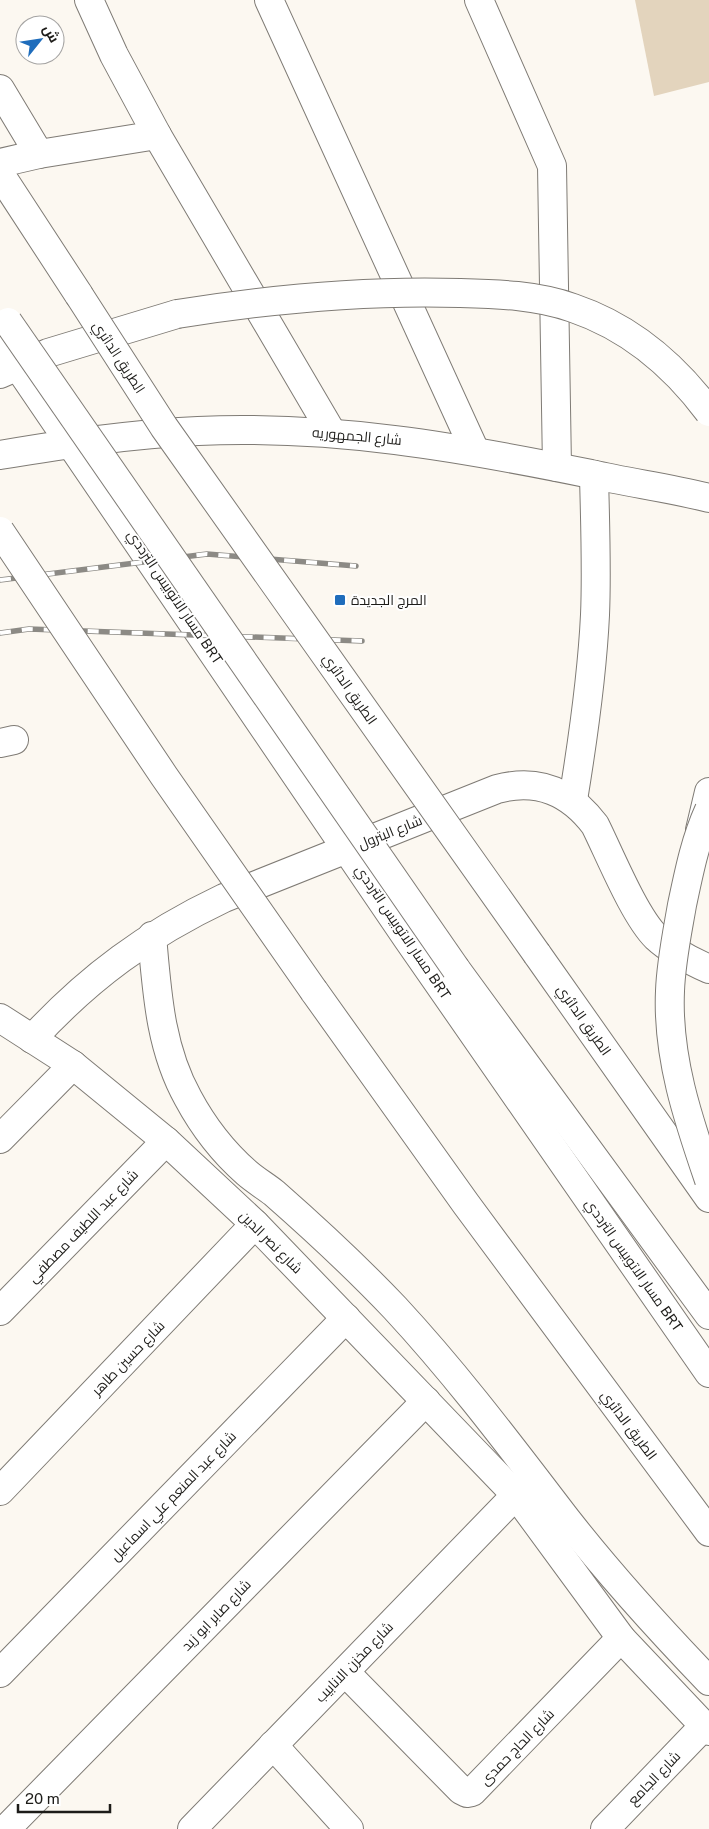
<svg xmlns="http://www.w3.org/2000/svg" width="709" height="1829" font-family="'Public Sans',Cairo,sans-serif">
<rect width="100%" height="100%" fill="#fcf8f1"/>
<!-- green -->
<polygon fill="#e3d4bd" points="635,0 709,0 709,82 654,96"/>
<g fill="none" stroke-linecap="round" stroke-linejoin="round">
<!-- minor casing -->
<g stroke="#7f7b75" stroke-width="30">
<g id="minor">
<polyline points="269,0 475,451"/>
<polyline points="479,0 552,166 557,467"/>
<polyline points="0,89 39,154"/>
<polyline points="157,135 332,433"/>
<polyline points="0,163 39,154 157,135 114,55 89,0"/>
<polyline points="0,340 407,938 709,1373"/>
<polyline points="0,743 14,740"/>
<path d="M573,800C583,739 592,678 595,615C597,569 595,522 594,475"/>
<polyline points="0,1018 73,1065 166,1141 255,1224 516,1495 621,1638 709,1731"/>
<path d="M32,1039C89,977 148,934 224,898L497,789C538,778 570,792 595,825C610,855 634,915 656,937C671,951 691,961 709,969"/>
<polyline points="0,1139 73,1065"/>
<polyline points="0,1311 166,1141"/>
<polyline points="0,1491 255,1224"/>
<polyline points="345,1672 461,1790 467,1793 472,1792 621,1638"/>
<polyline points="0,1673 346,1318"/>
<polyline points="273,1745 349,1829"/>
<polyline points="6,1829 426,1401"/>
<polyline points="192,1829 516,1495"/>
<polyline points="605,1829 703,1727"/>
</g>
</g>
<!-- major casing -->
<g stroke="#7f7b75" stroke-width="30">
<path id="major" d="M0,455C66,444 131,434 198,431C333,425 459,447 591,474C630,483 670,488 709,498"/>
</g>
<!-- highway casing -->
<g stroke="#7f7b75" stroke-width="30">
<g id="highway">
<polyline points="0,174 79,295"/>
<polyline points="0,374 48,353 177,314"/>
<polyline points="700,830 709,792"/>
<path d="M152,936C157,992 160,1048 188,1098C203,1126 223,1152 247,1173C255,1180 265,1186 274,1193C315,1229 357,1268 395,1308C458,1376 511,1447 567,1520C611,1576 659,1629 709,1681"/>
<polyline points="537,954 709,1198"/>
<polyline points="456,969 709,1315"/>
<polyline points="314,991 466,1204 709,1532"/>
</g>
</g>
<!-- minor -->
<use href="#minor" stroke="#fff" stroke-width="28"/>
<!-- major -->
<use href="#major" stroke="#fff" stroke-width="28"/>
<!-- highway -->
<use href="#highway" stroke="#fff" stroke-width="28"/>
<!-- rail casing -->
<g stroke="#8c8a85" stroke-width="5.5">
<g id="rail">
<polyline points="0,580 207,554 356,566"/>
<polyline points="0,633 29,629 362,641"/>
</g>
</g>
<!-- rail -->
<use href="#rail" stroke="#fff" stroke-width="4" stroke-dasharray="11" stroke-linecap="butt"/>
<!-- highway-bridge casing -->
<g stroke="#7f7b75" stroke-width="30" stroke-linecap="butt">
<g id="highway-bridge">
<polyline points="79,295 164,427 537,954"/>
<path d="M177,314C271,299 365,290 460,293C498,294 537,295 573,308C629,327 674,365 709,412"/>
<polyline points="8,322 456,969"/>
<polyline points="0,531 164,776 314,991"/>
<path d="M709,810C695,841 689,872 682,905C677,934 671,962 670,991C667,1057 688,1119 709,1180"/>
</g>
</g>
<!-- highway-bridge -->
<use href="#highway-bridge" stroke="#fff" stroke-width="28"/>
</g>
<!-- markers -->
<rect fill="#1f6dbc" stroke="#fff" stroke-width="2" x="334" y="594" width="12" height="12" rx="2.5"/>
<g text-anchor="middle" dominant-baseline="central" stroke-width="4" stroke-linejoin="round" paint-order="stroke">
<!-- street labels -->
<g font-size="14" fill="#1d1c19" stroke="#fff">
<text transform="translate(119 357) rotate(57)">الطريق الدائري</text>
<text transform="translate(357 436) rotate(5)">شارع الجمهوريه</text>
<text transform="translate(175 597) rotate(56)">مسار الاتوبيس الترددي BRT</text>
<text transform="translate(350 689) rotate(55)">الطريق الدائري</text>
<text transform="translate(390 832) rotate(-22)">شارع البترول</text>
<text transform="translate(403 932) rotate(56)">مسار الاتوبيس الترددي BRT</text>
<text transform="translate(584 1020) rotate(55)">الطريق الدائري</text>
<text transform="translate(83 1226) rotate(-46)">شارع عبد اللطيف مصطفي</text>
<text transform="translate(271 1242) rotate(45)">شارع نصر الدين</text>
<text transform="translate(634 1265) rotate(55)">مسار الاتوبيس الترددي BRT</text>
<text transform="translate(128 1358) rotate(-46)">شارع حسين طاهر</text>
<text transform="translate(629 1425) rotate(53)">الطريق الدائري</text>
<text transform="translate(173 1496) rotate(-46)">شارع عبد المنعم علي اسماعيل</text>
<text transform="translate(216 1615) rotate(-46)">شارع صابر ابو زيد</text>
<text transform="translate(354 1662) rotate(-46)">شارع مخزن الانابيب</text>
<text transform="translate(517 1747) rotate(-46)">شارع الحاج حمدى</text>
<text transform="translate(654 1778) rotate(-46)">شارع الجامع</text>
</g>
<!-- poi labels -->
<g font-size="14" fill="#1d1c19" stroke="#fff" text-anchor="start">
<text x="351" y="600">المرج الجديدة</text>
</g>
</g>
<!-- north arrow -->
<g transform="translate(40 40) rotate(60)"><circle r="24" fill="#ffffff" stroke="#a5a4a3"/>
<path d="M0-4L9 19L0 12L-9 19Z" fill="#1f6dbc"/>
<text y="-8" font-size="14" font-weight="bold" text-anchor="middle" fill="#1d1c19">ش</text>
</g>
<!-- scale -->
<path d="M18 1804v8h92v-8" fill="none" stroke="#1d1c19" stroke-width="2.5"/>
<text x="25" y="1804" font-size="15" fill="#1d1c19" stroke="#ffffff" stroke-width="4" paint-order="stroke">20 m</text>
</svg>
